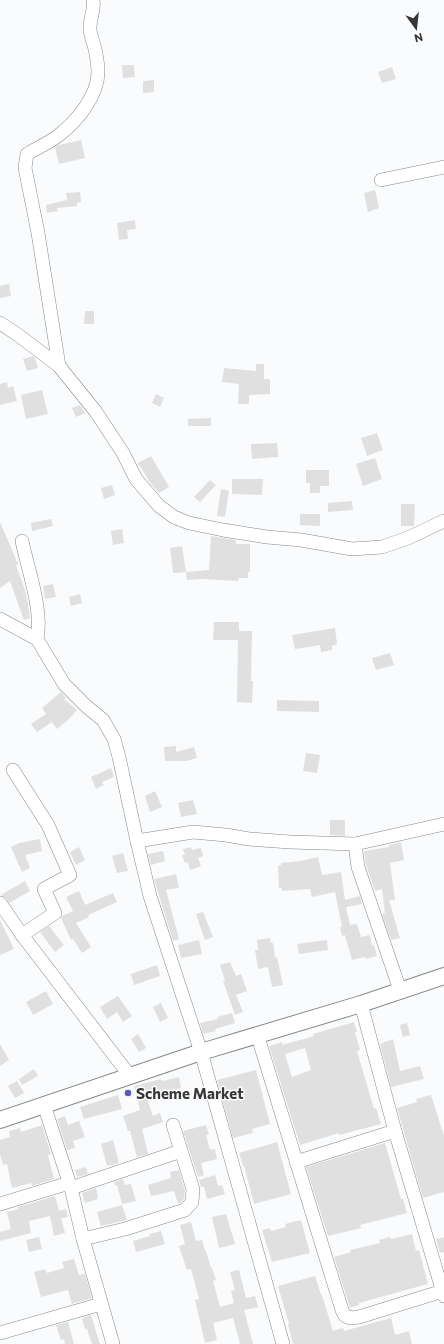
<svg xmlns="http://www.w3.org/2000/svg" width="444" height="1344" font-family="Commissioner,sans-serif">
<rect width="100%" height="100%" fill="#fafbfc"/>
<!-- building -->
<g fill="#e0e0e1" fill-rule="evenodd">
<polygon points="122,65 134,65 135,77 123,78"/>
<polygon points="392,67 396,79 382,83 378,72"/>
<polygon points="154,80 154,92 143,93 143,81"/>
<polygon points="81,140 85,158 59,164 55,147 59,145"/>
<polygon points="375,190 379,208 368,212 364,193"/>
<polygon points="80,192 81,202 77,203 77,206 57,208 58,211 47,213 46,205 67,200 66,193"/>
<polygon points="135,220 136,229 127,230 128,239 119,240 117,223"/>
<polygon points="9,284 11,296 0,298 0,286"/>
<polygon points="85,311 94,311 94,324 84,324"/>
<polygon points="33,356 35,358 38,368 27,371 23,359"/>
<polygon points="256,364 264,364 264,379 270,379 270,394 249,395 249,404 238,404 239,384 222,382 224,368 256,371"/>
<polygon points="7,382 8,388 13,386 17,401 0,405 0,384"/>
<polygon points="42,390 48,414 26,419 21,395"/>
<polygon points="156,394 164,398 160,407 152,403"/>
<polygon points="80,405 85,413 76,417 72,408"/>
<polygon points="211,418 211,426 188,426 188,419"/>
<polygon points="377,433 383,450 367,456 361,438"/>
<polygon points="277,443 278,457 252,459 251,444"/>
<polygon points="151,456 169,487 159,493 149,481 138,463"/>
<polygon points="375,458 382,479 363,486 356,464"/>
<polygon points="306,470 329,470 329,486 320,486 320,493 310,493 310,483 306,483"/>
<polygon points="232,479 263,479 262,495 232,494"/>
<polygon points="210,480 216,485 200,502 194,497"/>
<polygon points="112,485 115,495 104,499 101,488"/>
<polygon points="221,489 229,491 225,517 217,516"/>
<polygon points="352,501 353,510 328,512 328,503"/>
<polygon points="401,504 415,504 414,526 401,526"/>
<polygon points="300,514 320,514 320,526 300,525"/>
<polygon points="51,519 53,526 32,531 31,523"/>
<polygon points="0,522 18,564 16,565 26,593 30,618 24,620 10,581 0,588"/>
<polygon points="122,529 124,543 113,545 111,531"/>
<polygon points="211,536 236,540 236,544 250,544 250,572 248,572 248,578 239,578 238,581 202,579 187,580 186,572 209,570"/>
<polygon points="182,546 186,572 173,573 170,548"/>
<polygon points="53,584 56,597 45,599 43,586"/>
<polygon points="80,594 82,603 71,606 69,597"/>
<polygon points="214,622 239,622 239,631 252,631 251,681 253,681 252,703 237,702 238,640 213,640"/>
<polygon points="335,628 337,644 332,646 332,650 321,652 320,645 295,649 292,635"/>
<polygon points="390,653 394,665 376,670 372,658"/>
<polygon points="61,692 66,698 64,699 77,710 69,719 57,729 52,722 37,732 31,724 46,714 42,708"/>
<polygon points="277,700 319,701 319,712 277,711"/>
<polygon points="176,746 176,752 194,747 197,758 186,761 165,761 164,747"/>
<polygon points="306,753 320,755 317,773 303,771"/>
<polygon points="111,768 114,777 102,782 104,785 96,789 91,777"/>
<polygon points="155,791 162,807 150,812 145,796"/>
<polygon points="193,800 197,814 181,817 178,803"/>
<polygon points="330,820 345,820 345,836 330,835"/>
<polygon points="40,839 42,851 25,855 30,868 22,872 11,847 19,843"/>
<polygon points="401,842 404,860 390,863 395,900 389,900 400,938 391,940 382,914 385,913 382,889 375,891 366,865 364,851 389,847 389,845"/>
<polygon points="79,847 85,860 76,865 70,852"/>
<polygon points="191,847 192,850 201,848 203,856 198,858 201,866 190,870 188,862 185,863 182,855 185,855 183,849"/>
<polygon points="163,851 165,861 151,865 148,854"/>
<polygon points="123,853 128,871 117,873 112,856"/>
<polygon points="318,857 322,875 341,872 345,900 360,896 362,904 346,907 350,925 357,924 361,937 370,935 372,945 374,945 377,956 366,959 365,957 352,960 345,935 342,936 340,927 342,927 335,892 312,897 310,889 282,891 282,888 279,888 278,866 281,865 281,863 301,861"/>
<polygon points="176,874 179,888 166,890 179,939 173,941 154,879"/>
<polygon points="25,881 30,891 9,903 6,898 1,895"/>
<polygon points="79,891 85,905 113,893 117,902 88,915 89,917 76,923 91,947 82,953 73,939 71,940 61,918 62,916 73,911 66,897"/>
<polygon points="203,912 213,937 205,940 196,914"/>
<polygon points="0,920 14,949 0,955"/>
<polygon points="49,926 64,945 55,952 40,932"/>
<polygon points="270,938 271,943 273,943 275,958 277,957 283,985 272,987 268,967 258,969 255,950 258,950 257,940"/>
<polygon points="199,940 202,954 181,958 178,945"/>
<polygon points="327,940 328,950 299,954 297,944"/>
<polygon points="230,962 236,976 241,974 247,991 236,995 243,1012 235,1015 223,981 225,980 220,965"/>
<polygon points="157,965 160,976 134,985 131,974"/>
<polygon points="46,991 53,1004 33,1015 26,1002"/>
<polygon points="118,996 132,1016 123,1022 117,1012 107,1019 100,1007"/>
<polygon points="161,1003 168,1018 160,1022 153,1007"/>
<polygon points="232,1013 235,1023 215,1029 216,1031 203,1034 200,1023 218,1019 217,1017"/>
<path d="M354,1022L357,1032H355L360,1050L357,1051L374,1109L376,1108L381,1124L339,1135V1133L300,1145L269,1046L282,1042V1045L314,1036L313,1034ZM305,1048L311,1070L292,1077L285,1054Z"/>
<polygon points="407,1023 410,1035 403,1037 400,1025"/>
<polygon points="138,1034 146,1048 139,1052 131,1039"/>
<polygon points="393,1039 400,1071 420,1066 424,1079 391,1087 380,1044"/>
<polygon points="0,1044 9,1060 0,1066"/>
<polygon points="34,1069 38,1076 22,1085 19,1079"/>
<polygon points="256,1070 270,1124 252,1129 253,1133 233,1138 217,1080"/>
<polygon points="179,1077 181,1088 147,1098 153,1116 160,1113 163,1122 142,1129 148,1154 137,1157 130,1131 128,1131 123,1116 140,1110 134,1086 161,1079 162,1081"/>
<polygon points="17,1081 24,1093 15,1098 8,1086"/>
<polygon points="118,1095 122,1109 84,1119 80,1107"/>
<polygon points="431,1095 444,1136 444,1192 423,1198 397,1108 417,1102 416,1099"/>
<polygon points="65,1116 68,1125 79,1121 85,1137 73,1141 75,1148 67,1150 57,1119"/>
<polygon points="42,1125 51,1154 48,1155 54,1179 32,1186 31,1183 12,1188 7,1164 3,1165 0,1154 0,1140 10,1137 9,1131 20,1128 21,1132"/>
<polygon points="206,1125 209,1135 206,1135 210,1150 215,1149 217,1159 201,1163 204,1175 198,1177 183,1131"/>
<polygon points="113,1140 119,1163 110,1166 110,1165 107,1166 101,1144"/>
<polygon points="277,1142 291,1194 254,1204 244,1166 243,1166 239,1153"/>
<polygon points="385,1143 401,1199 403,1199 407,1213 360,1225 361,1228 328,1236 306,1167"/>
<polygon points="86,1167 88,1174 77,1177 75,1170"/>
<polygon points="179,1170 185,1190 184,1199 180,1203 178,1204 174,1191 151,1196 148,1185 171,1178 170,1172"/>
<polygon points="215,1175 218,1186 222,1185 225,1194 207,1199 204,1187 201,1187 199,1180"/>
<polygon points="123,1179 125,1185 131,1184 136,1201 122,1204 117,1185 115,1186 114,1182"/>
<polygon points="96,1188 98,1199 85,1203 82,1193"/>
<polygon points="55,1196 59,1211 66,1209 68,1217 61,1218 65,1233 54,1236 50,1216 29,1221 31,1233 0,1241 0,1232 11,1229 7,1212 18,1209 18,1207"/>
<polygon points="122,1205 127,1220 101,1226 97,1212"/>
<polygon points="226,1214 235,1244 219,1248 212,1217"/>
<polygon points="301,1220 310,1253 272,1262 262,1230 270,1228 271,1231 286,1227 285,1224"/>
<polygon points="191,1222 196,1241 202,1240 205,1251 206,1251 211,1268 212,1268 216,1280 213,1281 220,1307 234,1303 231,1291 235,1290 230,1272 239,1270 246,1298 255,1296 258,1307 244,1310 253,1344 240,1344 233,1318 213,1323 217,1340 205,1343 195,1300 199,1299 191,1269 187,1270 179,1246 185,1244 180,1225"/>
<polygon points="161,1231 165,1244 136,1252 133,1241 150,1236 149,1234"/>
<polygon points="412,1234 416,1251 419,1250 428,1284 359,1303 359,1305 350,1308 334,1257 351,1252 350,1250 380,1243 379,1240 390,1237 391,1239"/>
<polygon points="39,1237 42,1249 29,1252 26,1240"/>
<polygon points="444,1237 444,1252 440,1253 436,1239"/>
<polygon points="74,1259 79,1275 85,1274 92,1298 72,1304 68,1290 41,1297 34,1272 45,1269 47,1273 64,1268 62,1262"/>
<polygon points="315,1276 321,1295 322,1295 333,1331 343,1328 344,1331 391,1318 395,1335 409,1331 412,1344 293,1344 288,1325 289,1324 278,1286"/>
<polygon points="91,1315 97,1335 100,1344 92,1344 87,1329 85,1329 82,1318"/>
<polygon points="68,1322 74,1344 65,1344 64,1339 61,1340 56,1325"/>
</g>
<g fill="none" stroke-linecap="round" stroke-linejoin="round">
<!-- minor casing -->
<g stroke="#868888" stroke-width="14">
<g id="minor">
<polyline points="381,180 444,167"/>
<polyline points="0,323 18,335 59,366 96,412 123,453 136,479 159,506 174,517 189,523 223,530 267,537 301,540 352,549 382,547 408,538 444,521"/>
<path d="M59,366L38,233L25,168L27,154C37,148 49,143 59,135C77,121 98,96 98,72C98,66 97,59 96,54C95,46 91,38 90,30C89,19 95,11 93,0"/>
<path d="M22,541C28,570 43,610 37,639"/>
<polyline points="0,619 37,639 64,684 86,706 103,720 114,739 119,757 137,841 150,896 201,1052 283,1344"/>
<polyline points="13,770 48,825 70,875 44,889 55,913 22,935"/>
<polyline points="137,841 193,832 226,835 249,839 290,842 355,844 358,867 400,990"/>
<polyline points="355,844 444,824"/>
<polyline points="0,903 22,935 130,1076"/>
<polyline points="361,1004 395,1131 444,1296"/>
<polyline points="257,1034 342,1310 345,1316 351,1318 359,1317 443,1291"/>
<polyline points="44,1105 71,1188 83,1239 113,1344"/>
<polyline points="296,1162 395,1131"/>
<polyline points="71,1188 181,1151"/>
<polyline points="0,1204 69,1183"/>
<polyline points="83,1239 125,1229 185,1210 192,1202 193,1189 173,1125"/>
<polyline points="0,1333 101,1304"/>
</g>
</g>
<!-- major casing -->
<g stroke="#868888" stroke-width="18">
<polyline id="major" points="0,1120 201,1052 361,1004 444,976"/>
</g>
<!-- minor -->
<use href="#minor" stroke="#fff" stroke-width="13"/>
<!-- major -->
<use href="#major" stroke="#fff" stroke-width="16"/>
</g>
<!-- markers -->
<circle fill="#5d54cc" stroke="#fafbfc" stroke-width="1.5" cx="128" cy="1093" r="4"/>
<g text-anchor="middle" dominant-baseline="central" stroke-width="3" stroke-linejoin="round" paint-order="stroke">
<!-- poi labels -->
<g font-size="15" font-weight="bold" fill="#363637" stroke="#fafbfc" text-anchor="start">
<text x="136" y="1093">Scheme Market</text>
</g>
</g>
<!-- north arrow -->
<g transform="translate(416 28) rotate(165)" stroke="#fafbfc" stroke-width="3" paint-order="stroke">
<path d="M0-3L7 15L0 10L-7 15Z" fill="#363637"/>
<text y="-6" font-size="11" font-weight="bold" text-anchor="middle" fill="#363637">N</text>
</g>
</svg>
